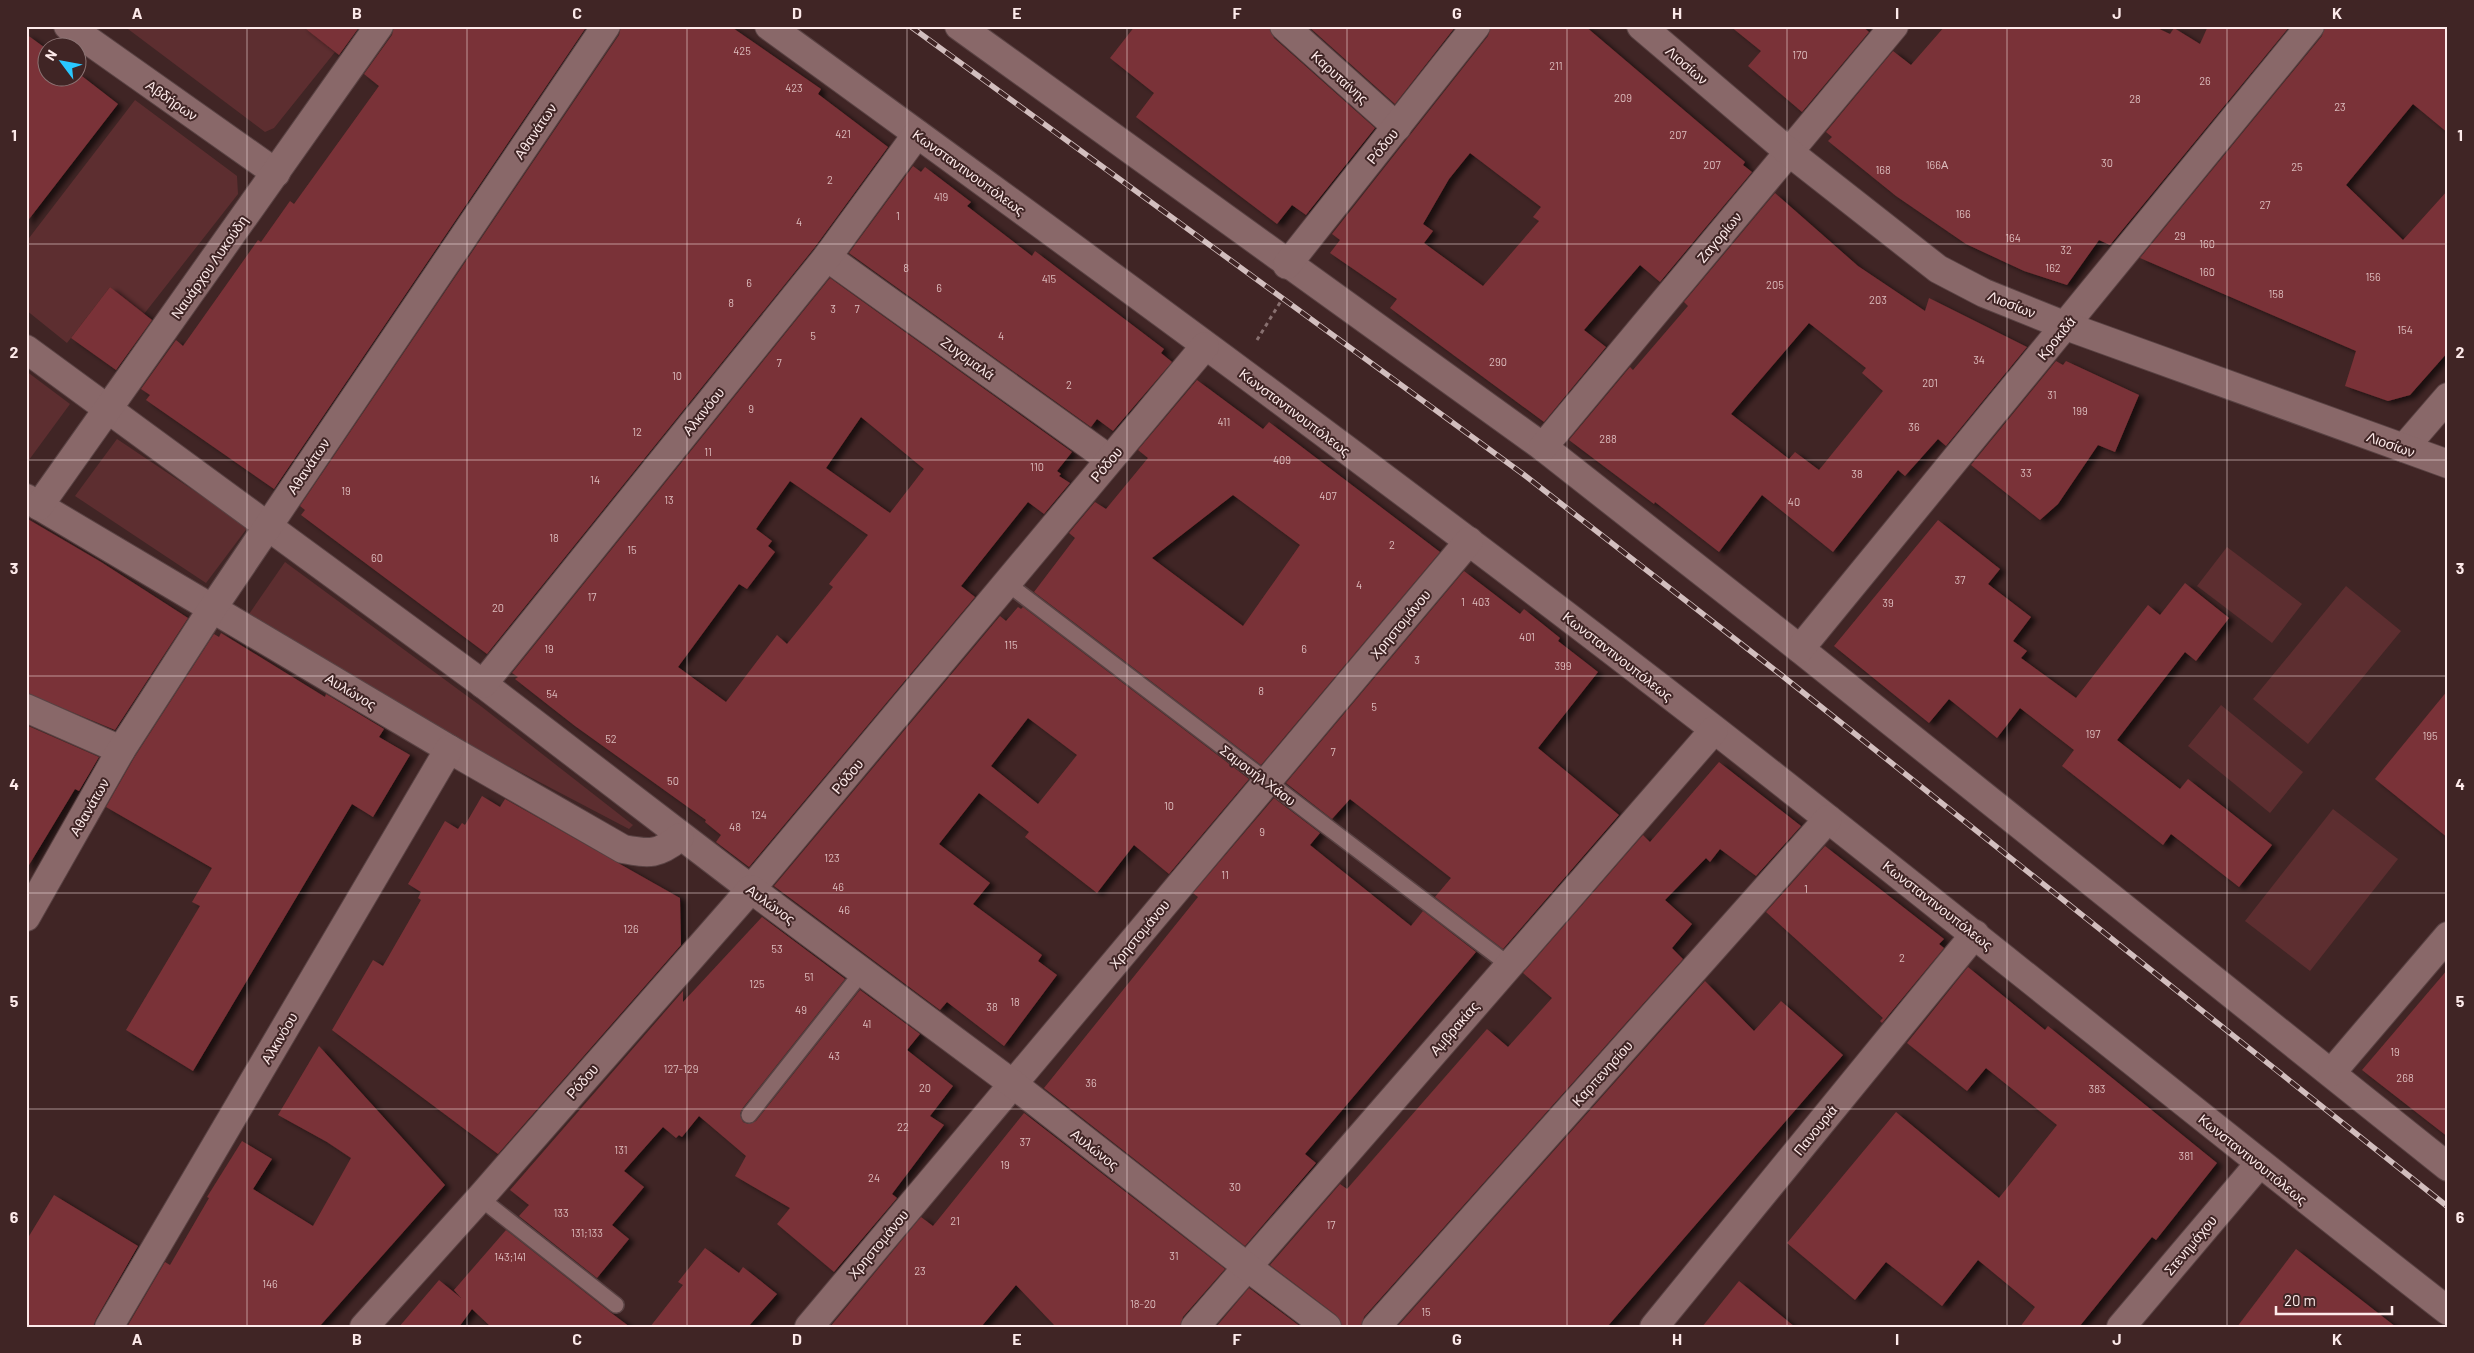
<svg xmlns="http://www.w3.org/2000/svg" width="2474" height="1353" font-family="Barlow,sans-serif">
<defs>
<filter id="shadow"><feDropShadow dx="5.5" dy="3" stdDeviation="2.5" flood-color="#0009"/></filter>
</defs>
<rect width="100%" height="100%" fill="#402525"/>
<!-- green -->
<g fill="#5d2e30">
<polygon points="124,26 302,26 335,52 274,128 265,132"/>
<polygon points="135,100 237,176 238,194 144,314 110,287 67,343 26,310 26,242"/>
<polygon points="26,371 70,404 26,464"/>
<polygon points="117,439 248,527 206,583 75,496"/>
<polygon points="2227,547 2302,604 2272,643 2197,586"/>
<polygon points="285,562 482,707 633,825 629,829 461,741 247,617"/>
<polygon points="2346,586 2401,631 2308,744 2253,699"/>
<polygon points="2221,705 2303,772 2270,813 2188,746"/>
<polygon points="2333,809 2398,859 2310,971 2245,921"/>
</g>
<!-- building -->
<g fill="#7a3237" fill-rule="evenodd" filter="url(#shadow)">
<polygon points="302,26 360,26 339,55"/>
<polygon points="394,26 587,26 274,489 146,400 150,395 141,389 176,340 183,346 258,240 261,242 290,201 294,204 379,86 364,74 392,35"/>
<polygon points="621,26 730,26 821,89 818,94 888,147 815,247 487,654 301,515 305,510 300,506 619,35"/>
<polygon points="1135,26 1269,26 1274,38 1375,128 1306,215 1292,205 1277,224 1136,117 1154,93 1110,58"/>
<polygon points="1308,26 1456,26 1395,104"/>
<path d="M1491,26H1585L1745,162L1743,165L1752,172L1660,282L1640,265L1584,330L1606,347L1544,422L1390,308L1397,299L1330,253L1340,240L1332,234L1488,36ZM1470,153L1541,207L1533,217L1539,221L1483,286L1424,243L1433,231L1423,224L1449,179Z"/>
<polygon points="1730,26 1862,26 1869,32 1802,112 1748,66 1761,51"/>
<polygon points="1945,26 2153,26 2170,34 2174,28 2200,44 2208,26 2290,26 2110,245 2099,240 2067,285 2024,271 1966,244 1896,196 1828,141 1832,137 1826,132 1893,51 1911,65"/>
<polygon points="2325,26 2448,26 2448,133 2413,104 2346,185 2403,240 2448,190 2448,352 2410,395 2388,401 2345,386 2356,351 2140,258 2322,36"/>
<polygon points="26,34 48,50 48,78 78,78 78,73 118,104 26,223"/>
<polygon points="913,166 921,172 925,167 971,202 967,206 1032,256 1035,251 1164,349 1161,353 1172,362 1113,431 1097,419 1091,427 849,253"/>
<path d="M1775,193L1858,266L1925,311L1929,298L2027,347L1946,446L1938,439L1905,476L1898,470L1833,552L1762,495L1719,552L1655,502L1654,504L1569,440L1630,367L1633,370L1688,306L1684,302ZM1809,323L1866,368L1862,373L1883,391L1819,470L1795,452L1789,459L1731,414Z"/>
<path d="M830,278L1072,452L1057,471L1061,474L1059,476L1070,483L1044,514L1028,502L961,586L975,597L749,867L716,842L721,835L705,822L706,820L575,726L515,679L518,677L512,673ZM861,417L924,469L890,513L826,468ZM790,481L868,535L829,584L833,587L787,644L777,635L726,702L678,667L739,584L747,589L775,552L768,546L772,541L756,529Z"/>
<polygon points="110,287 152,320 116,370 71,338"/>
<polygon points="2056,361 2063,365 2066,361 2139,395 2115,452 2098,445 2058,504 2040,520 1971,465"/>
<path d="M1197,380L1263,429L1269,422L1440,552L1261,765L1034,592L1075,538L1069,533L1095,502L1106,509L1148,458L1138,450ZM1233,495L1300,545L1243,626L1152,558Z"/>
<polygon points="26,518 101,562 188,618 115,730 26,693"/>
<polygon points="1938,520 2000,569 1988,584 2031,617 2013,641 2027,651 2021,658 2076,698 2148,605 2160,615 2185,583 2229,618 2196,661 2185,652 2117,740 2180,789 2188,779 2272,845 2239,887 2171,834 2163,845 2062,766 2074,750 2020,708 1997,738 1949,699 1929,723 1834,646"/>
<polygon points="1464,571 1520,614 1524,609 1560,638 1558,641 1598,672 1538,748 1619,815 1503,949 1435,897 1451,878 1350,799 1332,819 1286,783"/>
<path d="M1018,607L1021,609L1023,607L1249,779L1169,874L1134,845L1097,893L1025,837L1029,832L979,793L939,844L990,883L973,904L1042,955L1038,961L1057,975L1004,1046L947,1002L940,1010L774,886L1000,616L1006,621ZM1028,718L1077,755L1038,804L991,766Z"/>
<polygon points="221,633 325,697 326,694 384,729 379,737 410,755 373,817 352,804 193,1071 126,1030 200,906 192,902 212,868 106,807 134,758 214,634 219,637"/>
<polygon points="2448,690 2448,838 2375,779"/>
<polygon points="26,725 99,757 79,791 75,789 26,870"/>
<polygon points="1719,762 1801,826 1756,876 1720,849 1710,862 1706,858 1665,900 1692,924 1672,948 1683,959 1364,1317 1361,1327 1342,1327 1336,1315 1270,1265 1340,1184 1347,1189 1487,1029 1508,1047 1552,998 1523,973 1643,835 1650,842"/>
<polygon points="482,796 500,807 505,799 680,898 681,945 498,1154 332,1030 373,960 383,966 421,900 418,898 421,892 408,884 445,821 458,829 462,823 465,825"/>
<polygon points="1274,798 1320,833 1310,845 1411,926 1423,911 1476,952 1305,1154 1316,1163 1245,1246 1044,1088 1198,897 1193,893"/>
<polygon points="1825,846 1944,939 1939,944 1944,948 1882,1023 1880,1021 1883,1018 1766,912"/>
<polygon points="762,917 845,979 742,1109 740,1114 743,1122 748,1124 756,1121 860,990 920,1034 907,1050 953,1086 930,1116 944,1125 892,1194 897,1198 834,1272 777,1224 790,1208 735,1176 746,1156 699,1116 682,1137 679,1135 676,1138 663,1127 624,1171 644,1187 612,1225 629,1239 597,1278 519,1216 529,1205 510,1190 683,991 683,1002"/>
<polygon points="1968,967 2045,1030 2048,1026 2217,1163 2156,1240 2152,1237 2079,1327 2020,1327 2035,1307 1978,1260 1942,1306 1886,1262 1855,1300 1787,1243 1896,1112 1999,1198 2057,1125 1986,1068 1967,1091 1907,1043"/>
<polygon points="2448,969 2448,1137 2362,1070"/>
<polygon points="1705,981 1754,1031 1781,1001 1843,1055 1607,1327 1397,1327"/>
<polygon points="319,1046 445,1185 319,1327 127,1327 165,1262 170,1265 209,1198 207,1197 242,1141 272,1159 253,1189 313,1226 351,1158 327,1142 278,1115"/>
<polygon points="1024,1113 1225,1269 1183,1317 1180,1327 1056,1327 1016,1285 981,1327 830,1327 921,1217 933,1226"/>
<polygon points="54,1195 138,1246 96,1319 93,1327 26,1327 26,1241"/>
<polygon points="506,1230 610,1312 630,1327 491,1327 472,1309 459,1327 399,1327 439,1280 461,1298 454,1290"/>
<polygon points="705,1248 739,1273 743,1267 777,1294 748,1327 650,1327 683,1285 678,1282"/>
<polygon points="2296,1249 2396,1327 2237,1327"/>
<polygon points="1739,1281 1795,1327 1702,1327"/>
<polygon points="1249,1288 1301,1327 1216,1327"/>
</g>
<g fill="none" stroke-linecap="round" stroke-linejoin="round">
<!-- lane casing -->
<g stroke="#594243" stroke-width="18">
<g id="lane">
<polyline points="1008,584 1509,965"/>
<polyline points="749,1115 863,971"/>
<polyline points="480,1198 616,1305"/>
</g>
</g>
<!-- street casing -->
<g stroke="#594243" stroke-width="30">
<g id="street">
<polyline points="68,26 276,173"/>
<path d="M769,26C1087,257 1405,489 1715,730C1961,922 2202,1119 2448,1311"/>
<polyline points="959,26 1543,447 1800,649 2448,1167"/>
<polyline points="1284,26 1397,127"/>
<polyline points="827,257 1109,459"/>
<polyline points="1287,265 1476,26"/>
<polyline points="26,349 483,684 751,889 1205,346"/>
<polyline points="1543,447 1894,26"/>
<polyline points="2404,448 2448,397"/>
<path d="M26,498L449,749L623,849C650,854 658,855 680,837"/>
<polyline points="39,506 379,26"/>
<polyline points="1800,649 2310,26"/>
<polyline points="483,684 827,257 917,134"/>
<polyline points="26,708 121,750"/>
<polyline points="26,917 121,750 212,609 606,26"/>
<polyline points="2332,1072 2448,936"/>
<polyline points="109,1327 449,749"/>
<polyline points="809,1327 1469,541"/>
<polyline points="1195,1327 1714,730"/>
<polyline points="1376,1327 1828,819"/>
<polyline points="1654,1327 1975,934"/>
<polyline points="2121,1327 2259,1164"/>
</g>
</g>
<!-- secondary casing -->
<g stroke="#594243" stroke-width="30">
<g id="secondary">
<polyline points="1641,26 1789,152 1938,269 1984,293 2066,326 2448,464"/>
<polyline points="364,1327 480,1198 751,889 1013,1084 1246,1266 1327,1327"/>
</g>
</g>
<!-- path -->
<polyline stroke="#887070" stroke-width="3" stroke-dasharray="4 4" stroke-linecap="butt" points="1257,340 1281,301"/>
<!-- lane -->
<use href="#lane" stroke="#896869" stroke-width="15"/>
<!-- street -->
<use href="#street" stroke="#896869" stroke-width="28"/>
<!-- secondary -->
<use href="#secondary" stroke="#896869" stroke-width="28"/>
<!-- rail casing -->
<g stroke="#d2bebe" stroke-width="5.5">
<polyline id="rail" points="910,26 1523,474 1780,674 2448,1207"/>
</g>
<!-- rail -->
<use href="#rail" stroke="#402525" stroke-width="4" stroke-dasharray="11" stroke-linecap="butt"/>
</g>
<!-- grid -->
<path fill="none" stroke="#fdeaea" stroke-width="1" stroke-opacity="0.55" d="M247,26V1327M467,26V1327M687,26V1327M907,26V1327M1127,26V1327M1347,26V1327M1567,26V1327M1787,26V1327M2007,26V1327M2227,26V1327M26,244H2448M26,460H2448M26,676H2448M26,893H2448M26,1109H2448"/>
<g text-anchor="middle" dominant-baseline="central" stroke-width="4" stroke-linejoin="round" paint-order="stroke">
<!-- number labels -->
<g font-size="11" fill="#dcbcbd">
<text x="742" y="50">425</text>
<text x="1800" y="54">170</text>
<text x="1556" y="65">211</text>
<text x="2205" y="80">26</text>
<text x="794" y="87">423</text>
<text x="1623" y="97">209</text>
<text x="2135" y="98">28</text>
<text x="2340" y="106">23</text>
<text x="843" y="133">421</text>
<text x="1678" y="134">207</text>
<text x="2107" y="162">30</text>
<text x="1712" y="164">207</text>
<text x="1937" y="164">166Α</text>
<text x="2297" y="166">25</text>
<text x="1883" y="169">168</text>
<text x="830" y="179">2</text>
<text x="941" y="196">419</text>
<text x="2265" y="204">27</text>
<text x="1963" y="213">166</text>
<text x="898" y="215">1</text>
<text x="799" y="221">4</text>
<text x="2180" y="235">29</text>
<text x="2013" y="237">164</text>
<text x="2207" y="243">160</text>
<text x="2066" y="249">32</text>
<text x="906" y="267">8</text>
<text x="2053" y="267">162</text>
<text x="2207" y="271">160</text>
<text x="2373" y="276">156</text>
<text x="1049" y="278">415</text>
<text x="749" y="282">6</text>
<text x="1775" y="284">205</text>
<text x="939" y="287">6</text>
<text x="2276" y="293">158</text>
<text x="1878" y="299">203</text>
<text x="731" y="302">8</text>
<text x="833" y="308">3</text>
<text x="857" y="308">7</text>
<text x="2405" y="329">154</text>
<text x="813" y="335">5</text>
<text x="1001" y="335">4</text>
<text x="1979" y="359">34</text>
<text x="1498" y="361">290</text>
<text x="779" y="362">7</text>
<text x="677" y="375">10</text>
<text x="1930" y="382">201</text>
<text x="1069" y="384">2</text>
<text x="2052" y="394">31</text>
<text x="751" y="408">9</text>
<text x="2080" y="410">199</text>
<text x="1224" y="421">411</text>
<text x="1914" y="426">36</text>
<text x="637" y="431">12</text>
<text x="1608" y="438">288</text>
<text x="708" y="451">11</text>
<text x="1282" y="459">409</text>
<text x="1037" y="466">110</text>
<text x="2026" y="472">33</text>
<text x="1857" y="473">38</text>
<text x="595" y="479">14</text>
<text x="346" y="490">19</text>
<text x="1328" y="495">407</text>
<text x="669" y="499">13</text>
<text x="1794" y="501">40</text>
<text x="554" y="537">18</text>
<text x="1392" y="544">2</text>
<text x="632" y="549">15</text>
<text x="377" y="557">60</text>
<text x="1960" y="579">37</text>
<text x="1359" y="584">4</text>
<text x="592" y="596">17</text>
<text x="1463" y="601">1</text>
<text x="1481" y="601">403</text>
<text x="1888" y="602">39</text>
<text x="498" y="607">20</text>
<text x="1527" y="636">401</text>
<text x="1011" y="644">115</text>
<text x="549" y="648">19</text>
<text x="1304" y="648">6</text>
<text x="1417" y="659">3</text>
<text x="1563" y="665">399</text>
<text x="1261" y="690">8</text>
<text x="552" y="693">54</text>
<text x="1374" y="706">5</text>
<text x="2093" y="733">197</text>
<text x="2430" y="735">195</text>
<text x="611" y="738">52</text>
<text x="1333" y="751">7</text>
<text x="673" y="780">50</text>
<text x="1169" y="805">10</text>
<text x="759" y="814">124</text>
<text x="735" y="826">48</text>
<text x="1262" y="831">9</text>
<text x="832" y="857">123</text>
<text x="1225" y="874">11</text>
<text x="838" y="886">46</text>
<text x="1806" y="888">1</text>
<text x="844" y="909">46</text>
<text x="631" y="928">126</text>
<text x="777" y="948">53</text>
<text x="1902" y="957">2</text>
<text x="809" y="976">51</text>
<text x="757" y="983">125</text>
<text x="1015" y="1001">18</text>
<text x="992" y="1006">38</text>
<text x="801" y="1009">49</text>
<text x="867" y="1023">41</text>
<text x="2395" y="1051">19</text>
<text x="834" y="1055">43</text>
<text x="681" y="1068">127-129</text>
<text x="2405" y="1077">268</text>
<text x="1091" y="1082">36</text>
<text x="925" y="1087">20</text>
<text x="2097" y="1088">383</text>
<text x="903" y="1126">22</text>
<text x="1025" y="1141">37</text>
<text x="621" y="1149">131</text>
<text x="2186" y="1155">381</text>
<text x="1005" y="1164">19</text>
<text x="874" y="1177">24</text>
<text x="1235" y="1186">30</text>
<text x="561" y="1212">133</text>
<text x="955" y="1220">21</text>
<text x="1331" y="1224">17</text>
<text x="587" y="1232">131;133</text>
<text x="1174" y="1255">31</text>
<text x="510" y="1256">143;141</text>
<text x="920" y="1270">23</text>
<text x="270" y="1283">146</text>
<text x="1143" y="1303">18-20</text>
<text x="1426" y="1311">15</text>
</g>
<!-- street labels -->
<g font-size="14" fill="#fdeaea" stroke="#402525">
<text transform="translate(1687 65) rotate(41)">Λιοσίων</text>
<text transform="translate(1340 77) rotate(42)">Καρυταίνης</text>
<text transform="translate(172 100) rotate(35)">Αβδήρων</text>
<text transform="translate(535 131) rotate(-56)">Αθανάτων</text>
<text transform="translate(1382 146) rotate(-51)">Ρόδου</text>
<text transform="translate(969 172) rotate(36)">Κωνσταντινουπόλεως</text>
<text transform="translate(1719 237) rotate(-50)">Ζαγορίων</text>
<text transform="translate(209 267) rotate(-55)">Ναυάρχου Λυκούδη</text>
<text transform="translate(2012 304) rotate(22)">Λιοσίων</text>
<text transform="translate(2056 338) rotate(-51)">Κροκιδά</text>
<text transform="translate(968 358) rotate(36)">Ζυγομαλά</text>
<text transform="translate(703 411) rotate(-51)">Αλκινόου</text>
<text transform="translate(1295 412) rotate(37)">Κωνσταντινουπόλεως</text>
<text transform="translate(2391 444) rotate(20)">Λιοσίων</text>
<text transform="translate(1106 464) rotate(-50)">Ρόδου</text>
<text transform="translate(308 466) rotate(-56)">Αθανάτων</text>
<text transform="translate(1400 624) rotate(-50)">Χρηστομάνου</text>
<text transform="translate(1618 656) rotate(38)">Κωνσταντινουπόλεως</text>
<text transform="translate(351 691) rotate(31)">Αυλώνος</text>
<text transform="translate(1258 775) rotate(37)">Σαμουήλ Χάου</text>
<text transform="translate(847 776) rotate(-50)">Ρόδου</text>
<text transform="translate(89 807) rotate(-60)">Αθανάτων</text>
<text transform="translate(771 904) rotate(36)">Αυλώνος</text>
<text transform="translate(1938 905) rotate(38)">Κωνσταντινουπόλεως</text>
<text transform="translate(1139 934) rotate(-50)">Χρηστομάνου</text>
<text transform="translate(1454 1028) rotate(-49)">Αμβρακίας</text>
<text transform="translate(279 1038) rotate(-59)">Αλκινόου</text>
<text transform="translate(1602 1073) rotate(-48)">Καρπενησίου</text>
<text transform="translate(582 1081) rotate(-49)">Ρόδου</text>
<text transform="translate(1815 1130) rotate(-51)">Πανουριά</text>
<text transform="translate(1095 1149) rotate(38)">Αυλώνος</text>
<text transform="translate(2253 1159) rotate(39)">Κωνσταντινουπόλεως</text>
<text transform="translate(878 1244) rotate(-50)">Χρηστομάνου</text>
<text transform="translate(2190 1245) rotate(-50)">Στενημάχου</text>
</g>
</g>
<!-- border -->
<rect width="2474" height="1353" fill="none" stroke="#402525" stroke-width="55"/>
<!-- north arrow -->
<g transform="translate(62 62) rotate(302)"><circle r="24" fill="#402525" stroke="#8c7474"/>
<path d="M0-4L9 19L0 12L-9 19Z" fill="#29c8ff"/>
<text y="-8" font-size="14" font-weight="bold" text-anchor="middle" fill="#fdeaea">N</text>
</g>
<!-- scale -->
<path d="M2276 1306v8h116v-8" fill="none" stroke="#fdeaea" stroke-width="2.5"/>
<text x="2284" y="1306" font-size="15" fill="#fdeaea" stroke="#402525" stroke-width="4" paint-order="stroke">20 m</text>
<rect x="28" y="28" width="2418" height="1298" fill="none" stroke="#fdeaea" stroke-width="2"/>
<g font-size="16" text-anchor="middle" font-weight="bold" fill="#fdeaea">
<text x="137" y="19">A</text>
<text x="357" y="19">B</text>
<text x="577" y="19">C</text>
<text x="797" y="19">D</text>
<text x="1017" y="19">E</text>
<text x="1237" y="19">F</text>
<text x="1457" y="19">G</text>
<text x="1677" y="19">H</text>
<text x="1897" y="19">I</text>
<text x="2117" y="19">J</text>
<text x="2337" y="19">K</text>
<text x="14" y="141">1</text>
<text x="2460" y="141">1</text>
<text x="14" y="358">2</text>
<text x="2460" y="358">2</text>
<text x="14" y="574">3</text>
<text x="2460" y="574">3</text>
<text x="14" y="790">4</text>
<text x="2460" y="790">4</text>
<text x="14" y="1007">5</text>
<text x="2460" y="1007">5</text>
<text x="14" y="1223">6</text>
<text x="2460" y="1223">6</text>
<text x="137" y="1345">A</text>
<text x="357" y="1345">B</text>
<text x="577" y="1345">C</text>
<text x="797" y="1345">D</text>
<text x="1017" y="1345">E</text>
<text x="1237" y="1345">F</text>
<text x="1457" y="1345">G</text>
<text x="1677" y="1345">H</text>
<text x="1897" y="1345">I</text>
<text x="2117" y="1345">J</text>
<text x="2337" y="1345">K</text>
</g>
</svg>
